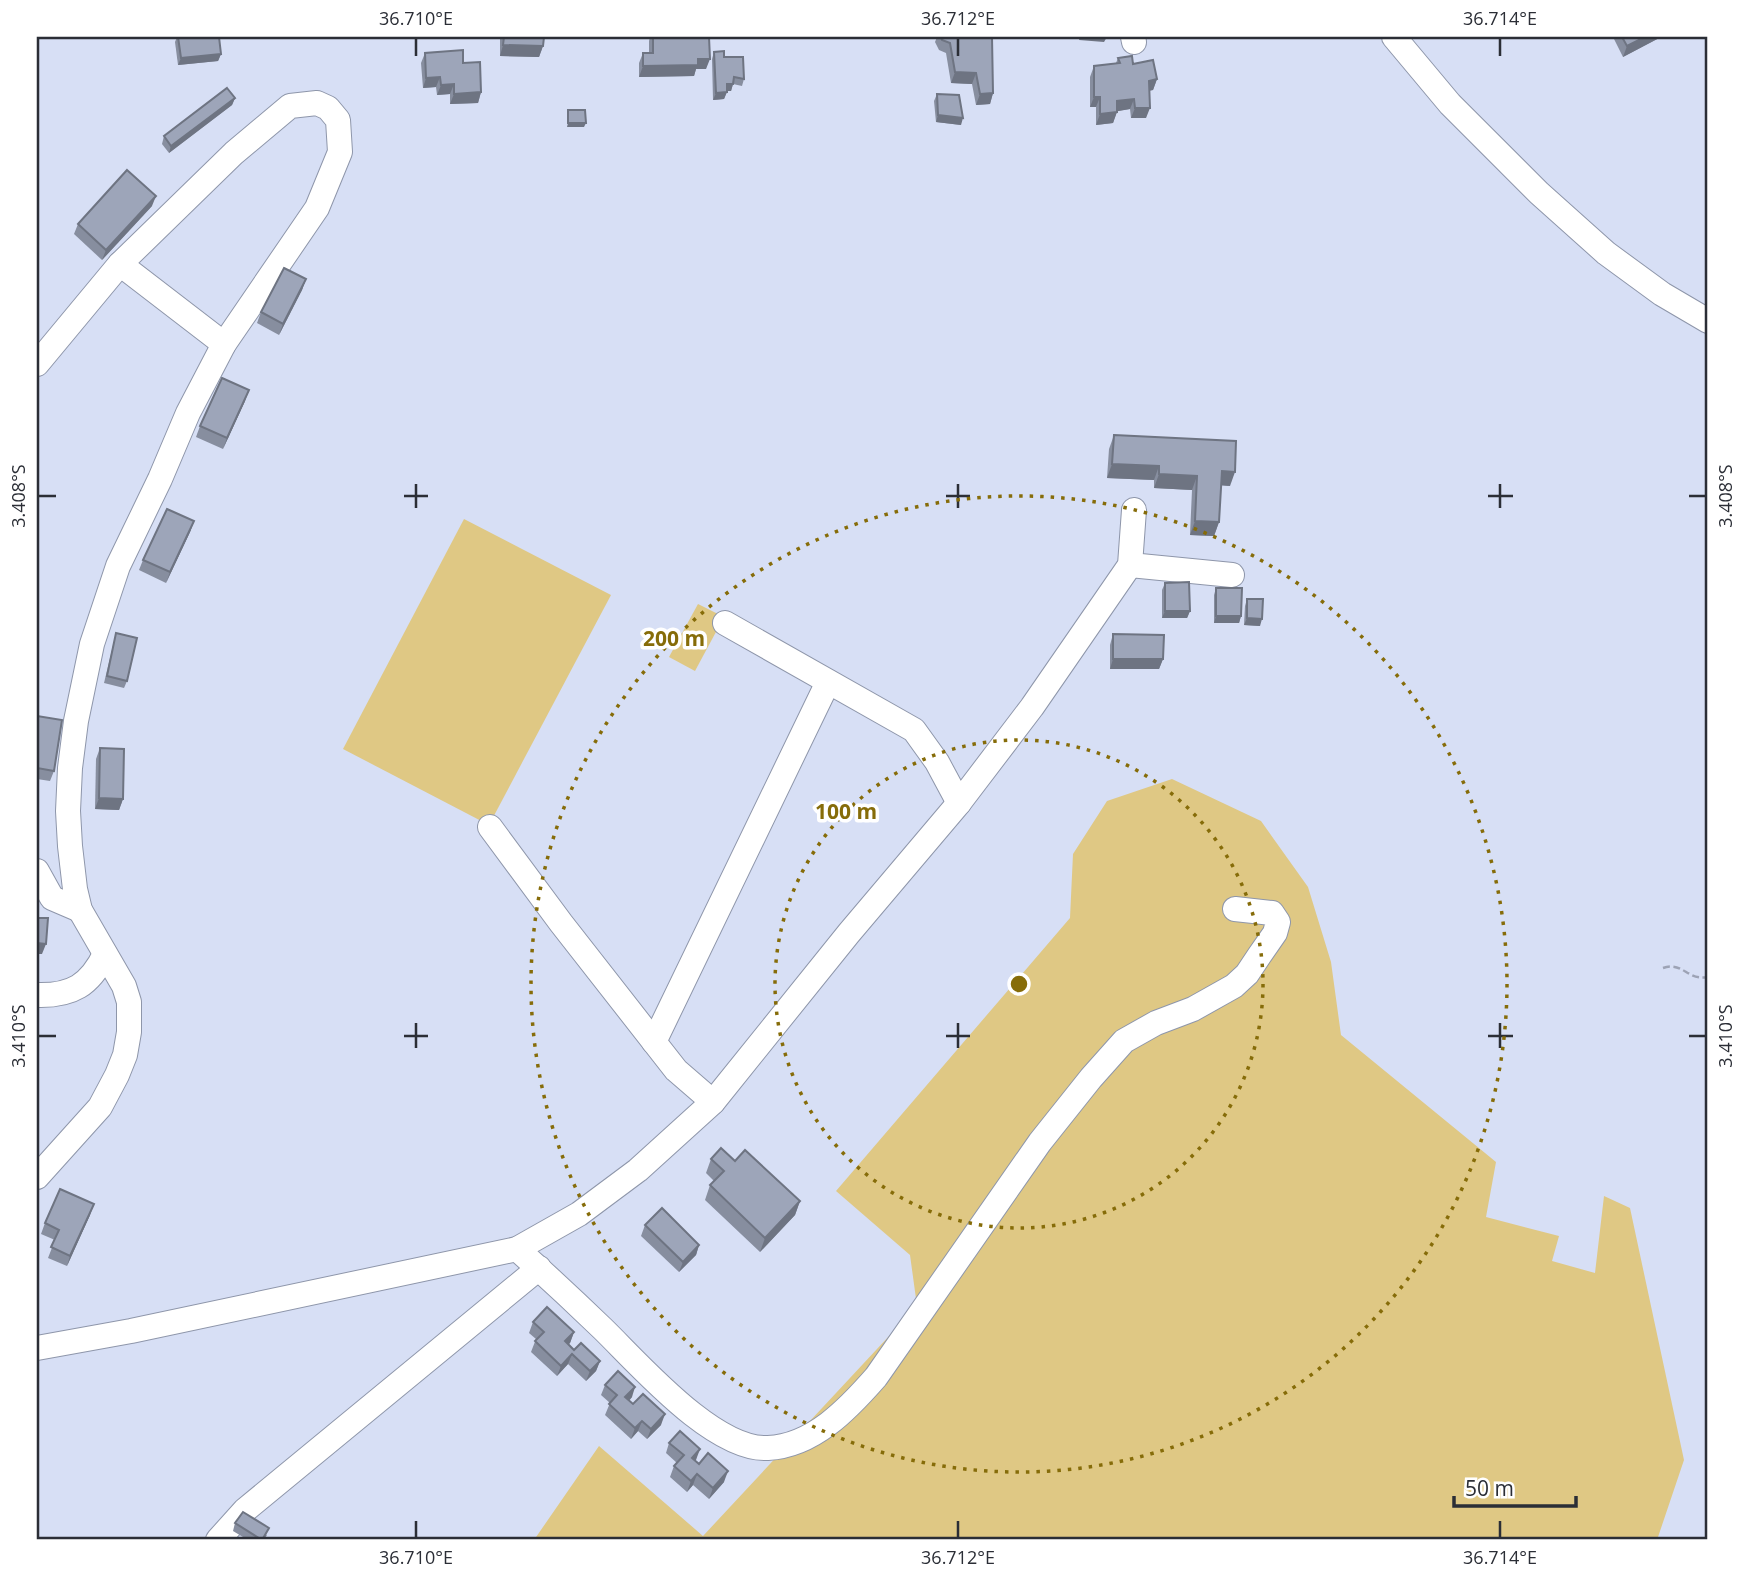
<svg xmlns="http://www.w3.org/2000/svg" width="1745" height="1577" font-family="'Open Sans',sans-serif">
<rect width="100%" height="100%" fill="#d7dff5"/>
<!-- green -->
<g fill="#dfc884">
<polygon points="464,519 611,595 489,825 343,749"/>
<polygon points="698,604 724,617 695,671 669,657"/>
<polygon points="1172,779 1261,821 1308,887 1331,962 1341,1035 1496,1162 1486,1217 1559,1236 1552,1261 1595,1273 1604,1196 1630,1208 1684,1460 1657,1540 534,1540 599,1446 703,1536 917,1306 910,1255 836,1191 1070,918 1073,854 1107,801"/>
</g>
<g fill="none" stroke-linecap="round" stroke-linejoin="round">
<!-- minor casing -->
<g stroke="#8e96aa" stroke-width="26">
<g id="minor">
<polyline points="1133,37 1134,42"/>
<polyline points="1394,37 1450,104 1539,193 1606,253 1662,294 1708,321"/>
<polyline points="120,264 224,344"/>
<polyline points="37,364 120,264 234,153 290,106 317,103 328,108 338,120 340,152 317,208 224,344 188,413 160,479 118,566 92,644 76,721 70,768 68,811 70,846 75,889 80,910 124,986 129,1002 129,1032 125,1055 117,1075 100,1107 37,1177"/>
<polyline points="1130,565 1232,575"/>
<polyline points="725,623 914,730 937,762 959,803"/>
<polyline points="490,827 561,923 676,1070 713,1102"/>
<polyline points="37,871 52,898 80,910"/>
<path d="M37,995C72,996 90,985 105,954"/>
<polyline points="654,1042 828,682"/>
<path d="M517,1249C546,1275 575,1302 603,1329C639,1364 714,1451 768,1448C813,1446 848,1409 876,1377L1040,1142L1091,1078L1124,1041L1156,1023L1193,1009L1234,986L1247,974L1259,956L1275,933L1278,922L1272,913L1235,909"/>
<polyline points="37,1348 131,1331 517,1249 579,1214 638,1170 713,1102 849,933 959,803 1032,707 1130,565 1134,510"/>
<polyline points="218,1540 245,1510 539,1268"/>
</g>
</g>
<!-- path -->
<path stroke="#9da3b5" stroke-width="2.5" stroke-dasharray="7 3.5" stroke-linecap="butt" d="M1663,968C1683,961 1687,981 1708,977"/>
<!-- minor -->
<use href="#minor" stroke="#fff" stroke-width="24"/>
</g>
<!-- wall -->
<g fill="#878e9f">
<polygon points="177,37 219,37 221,54 218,61 178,65 175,42"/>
<polygon points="500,37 544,37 543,46 539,57 500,56"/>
<polygon points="650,37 709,37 706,69 696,69 694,76 639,77 639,63 643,53 649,53 649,41"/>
<polygon points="937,37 992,37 993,93 990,104 976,105 972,84 951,83 946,53 939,50 935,42"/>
<polygon points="1613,37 1661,37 1623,57"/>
<polygon points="714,52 724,57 744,79 742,86 733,84 731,91 727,91 724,99 713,100 712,59"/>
<polygon points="425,53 463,63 481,92 478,103 450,104 450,94 437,95 436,87 423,88 421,63"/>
<polygon points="1118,58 1133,64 1157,79 1153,90 1149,91 1146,118 1131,118 1130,109 1117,111 1113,123 1096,125 1096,107 1090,107 1090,77 1094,66 1116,63"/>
<polygon points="937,94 961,125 936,122 934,101"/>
<polygon points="235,98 232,105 169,153 162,144 164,136"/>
<polygon points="152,206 102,260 74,234 78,224"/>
<polygon points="306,279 302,290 279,335 257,323 261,312"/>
<polygon points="245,401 223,449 196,437 200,426"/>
<polygon points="1114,435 1230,486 1221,485 1219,522 1214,536 1190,535 1192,490 1154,488 1154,480 1107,478 1109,449"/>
<polygon points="194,521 190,532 166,583 139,570 143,560"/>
<polygon points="1165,583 1190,611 1187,618 1162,618 1162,590"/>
<polygon points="1216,588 1241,616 1239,623 1214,623 1214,595"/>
<polygon points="1247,599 1260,626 1244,625 1245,606"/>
<polygon points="116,633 127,681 124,688 104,683"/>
<polygon points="1113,634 1163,659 1159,669 1110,669 1110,645"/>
<polygon points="37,716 54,771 50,781 37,779"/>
<polygon points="100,748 123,799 119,810 95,809 96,759"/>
<polygon points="711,1159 735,1161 800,1201 795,1215 760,1252 705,1200 710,1185 714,1181 706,1173"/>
<polygon points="90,1215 67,1266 48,1258 55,1240 41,1234 45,1223"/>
<polygon points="645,1225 699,1245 696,1255 679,1272 641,1236"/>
<polygon points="533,1322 574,1332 570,1343 568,1344 574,1350 600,1361 596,1371 586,1381 568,1364 557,1376 531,1352 536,1339 529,1333"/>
<polygon points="605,1385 632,1397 629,1401 661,1425 647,1439 638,1431 631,1439 605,1415 610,1403 601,1395"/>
<polygon points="669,1443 696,1460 695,1460 724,1482 709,1499 693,1485 687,1492 670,1477 674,1466 677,1463 666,1453"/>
<polygon points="235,1523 267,1535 264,1540 248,1540 233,1531"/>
</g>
<!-- shaded-wall -->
<g fill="#6e7482">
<polygon points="1080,37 1107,37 1104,42 1079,40"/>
<polygon points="1645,37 1661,37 1623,57 1627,46"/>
<polygon points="503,45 543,46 539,57 500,56"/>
<polygon points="221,54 218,61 178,65 181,58"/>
<polygon points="698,59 710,59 706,69 696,69 694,76 639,77 643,66"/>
<polygon points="955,72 976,73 972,84 951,83"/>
<polygon points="440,77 436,87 423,88 426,78"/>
<polygon points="1157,79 1153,90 1145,91 1149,81"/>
<polygon points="454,84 450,94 437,95 441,85"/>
<polygon points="727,84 733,84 731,91 724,91"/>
<polygon points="481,92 478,103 450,104 454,94"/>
<polygon points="727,92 724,99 713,100 716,93"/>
<polygon points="993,93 990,104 976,105 980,94"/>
<polygon points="1094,97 1100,97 1096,107 1090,107"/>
<polygon points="235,98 232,105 169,153 171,146"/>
<polygon points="1134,99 1130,109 1113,112 1117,101"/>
<polygon points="1135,108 1150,108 1146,118 1131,118"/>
<polygon points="1117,112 1113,123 1096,125 1100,114"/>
<polygon points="938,115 963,118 961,125 936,122"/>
<polygon points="568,123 586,123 584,127 567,127"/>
<polygon points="156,196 152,206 102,260 106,250"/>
<polygon points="306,279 302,290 279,335 283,324"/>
<polygon points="249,390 245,401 223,449 227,438"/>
<polygon points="1112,464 1159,466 1154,480 1107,478"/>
<polygon points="1222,471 1235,472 1230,486 1216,485"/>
<polygon points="1159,474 1197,476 1192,490 1154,488"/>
<polygon points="194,521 190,532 166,583 170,572"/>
<polygon points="1195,521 1219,522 1214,536 1190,535"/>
<polygon points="1165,611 1190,611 1187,618 1162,618"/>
<polygon points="1216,616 1241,616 1239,623 1214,623"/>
<polygon points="1247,618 1262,619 1260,626 1244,625"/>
<polygon points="1113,659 1163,659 1159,669 1110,669"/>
<polygon points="99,798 123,799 119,810 95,809"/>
<polygon points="37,943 46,944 42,954 37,954"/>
<polygon points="800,1201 795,1215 760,1252 765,1238"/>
<polygon points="94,1204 90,1215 67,1266 70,1256"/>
<polygon points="699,1245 696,1255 679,1272 683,1262"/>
<polygon points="574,1332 570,1343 561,1352 565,1341"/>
<polygon points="572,1354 568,1364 557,1376 561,1366"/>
<polygon points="600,1361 596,1371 586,1381 590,1371"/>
<polygon points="635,1387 632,1397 622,1408 625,1397"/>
<polygon points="665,1414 661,1425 647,1439 651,1429"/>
<polygon points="642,1421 638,1431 631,1439 635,1428"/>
<polygon points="700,1449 696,1460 688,1468 692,1458"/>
<polygon points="728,1471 724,1482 709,1499 713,1488"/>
<polygon points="697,1474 693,1485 687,1492 691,1481"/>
</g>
<!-- building -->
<g fill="#9da5b9" stroke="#6e7482" stroke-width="2">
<polygon points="178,37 219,37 221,54 181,58"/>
<polygon points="504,37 544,37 543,46 503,45"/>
<polygon points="653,37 709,37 710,59 698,59 698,65 643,66 643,53 653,53"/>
<polygon points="941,37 992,37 993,93 980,94 976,73 955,72 950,43 942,40"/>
<polygon points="1622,37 1645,37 1627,46"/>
<polygon points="463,50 463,63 480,62 481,92 454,94 454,84 441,85 440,77 426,78 425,53"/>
<polygon points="724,51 724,57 743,57 744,79 734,77 733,84 727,84 727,92 716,93 714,52"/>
<polygon points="1132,56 1133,64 1153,60 1157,79 1149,81 1150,108 1135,108 1134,99 1117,101 1117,112 1100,114 1100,97 1094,97 1094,66 1120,63 1118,58"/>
<polygon points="227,88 235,98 171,146 164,136"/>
<polygon points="937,94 959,95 963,118 938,115"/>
<polygon points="568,110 585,110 586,123 568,123"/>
<polygon points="127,170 156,196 106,250 78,224"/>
<polygon points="284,268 306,279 283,324 261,312"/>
<polygon points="222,378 249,390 227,438 200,426"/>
<polygon points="1114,435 1236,441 1235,472 1222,471 1219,522 1195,521 1197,476 1159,474 1159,466 1112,464"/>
<polygon points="167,509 194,521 170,572 143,560"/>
<polygon points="1189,582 1190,611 1165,611 1165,583"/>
<polygon points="1216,588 1242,588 1241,616 1216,616"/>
<polygon points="1247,599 1263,599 1262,619 1247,618"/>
<polygon points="116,633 137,638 127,681 107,676"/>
<polygon points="1113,634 1164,635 1163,659 1113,659"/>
<polygon points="37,716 62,720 54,771 37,768"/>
<polygon points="100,748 124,749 123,799 99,798"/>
<polygon points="37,918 48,918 46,944 37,943"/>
<polygon points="721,1148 735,1161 745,1150 800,1201 765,1238 710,1185 724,1171 711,1159"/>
<polygon points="60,1189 94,1204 70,1256 51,1247 59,1230 45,1223"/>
<polygon points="662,1208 699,1245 683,1262 645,1225"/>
<polygon points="547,1307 574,1332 565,1341 574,1350 581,1343 600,1361 590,1371 572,1354 561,1366 535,1341 544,1332 533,1322"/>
<polygon points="618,1371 635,1387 625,1397 633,1404 643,1394 665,1414 651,1429 642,1421 635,1428 609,1404 617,1395 605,1385"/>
<polygon points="680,1431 700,1449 692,1458 699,1464 708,1453 728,1471 713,1488 697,1474 691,1481 674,1466 684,1455 669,1443"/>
<polygon points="243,1512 269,1528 262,1540 235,1523"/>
</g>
<!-- ticks -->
<path fill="none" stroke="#2b2e36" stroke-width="2.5" d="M416,38V56M958,38V56M1500,38V56M416,484V508M958,484V508M1500,484V508M38,496H56M404,496H428M946,496H970M1488,496H1513M1689,496H1706M416,1023V1048M958,1023V1048M1500,1023V1048M38,1036H56M404,1036H428M946,1036H970M1488,1036H1513M1689,1036H1706M416,1521V1538M958,1521V1538M1500,1521V1538"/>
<!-- distance rings -->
<g fill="none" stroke="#866c09" stroke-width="3.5" stroke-dasharray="3.5 7">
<circle cx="1019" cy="984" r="244"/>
<circle cx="1019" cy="984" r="488"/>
</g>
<circle cx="1019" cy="984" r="10" fill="#866c09" stroke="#fff" stroke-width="3.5"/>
<g font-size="21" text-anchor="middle" font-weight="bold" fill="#866c09" stroke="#fff" stroke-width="7" stroke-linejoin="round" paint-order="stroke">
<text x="674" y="646">200 m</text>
<text x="846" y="819">100 m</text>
</g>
<!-- border -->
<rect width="1745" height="1577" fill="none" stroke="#ffffff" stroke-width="77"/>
<!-- scale -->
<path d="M1454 1496v10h122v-10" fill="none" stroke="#2b2e36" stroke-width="3.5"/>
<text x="1465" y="1496" font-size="21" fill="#2b2e36" stroke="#ffffff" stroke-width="5" paint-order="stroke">50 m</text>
<rect x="38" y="38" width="1668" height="1500" fill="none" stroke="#2b2e36" stroke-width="2.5"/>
<g font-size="18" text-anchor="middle" fill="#2b2e36">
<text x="416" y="25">36.710°E</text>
<text x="958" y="25">36.712°E</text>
<text x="1500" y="25">36.714°E</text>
<text transform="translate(19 496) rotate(-90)" y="6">3.408°S</text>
<text transform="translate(1726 496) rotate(-90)" y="6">3.408°S</text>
<text transform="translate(19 1036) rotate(-90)" y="6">3.410°S</text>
<text transform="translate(1726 1036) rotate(-90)" y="6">3.410°S</text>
<text x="416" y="1564">36.710°E</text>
<text x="958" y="1564">36.712°E</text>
<text x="1500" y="1564">36.714°E</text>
</g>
</svg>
